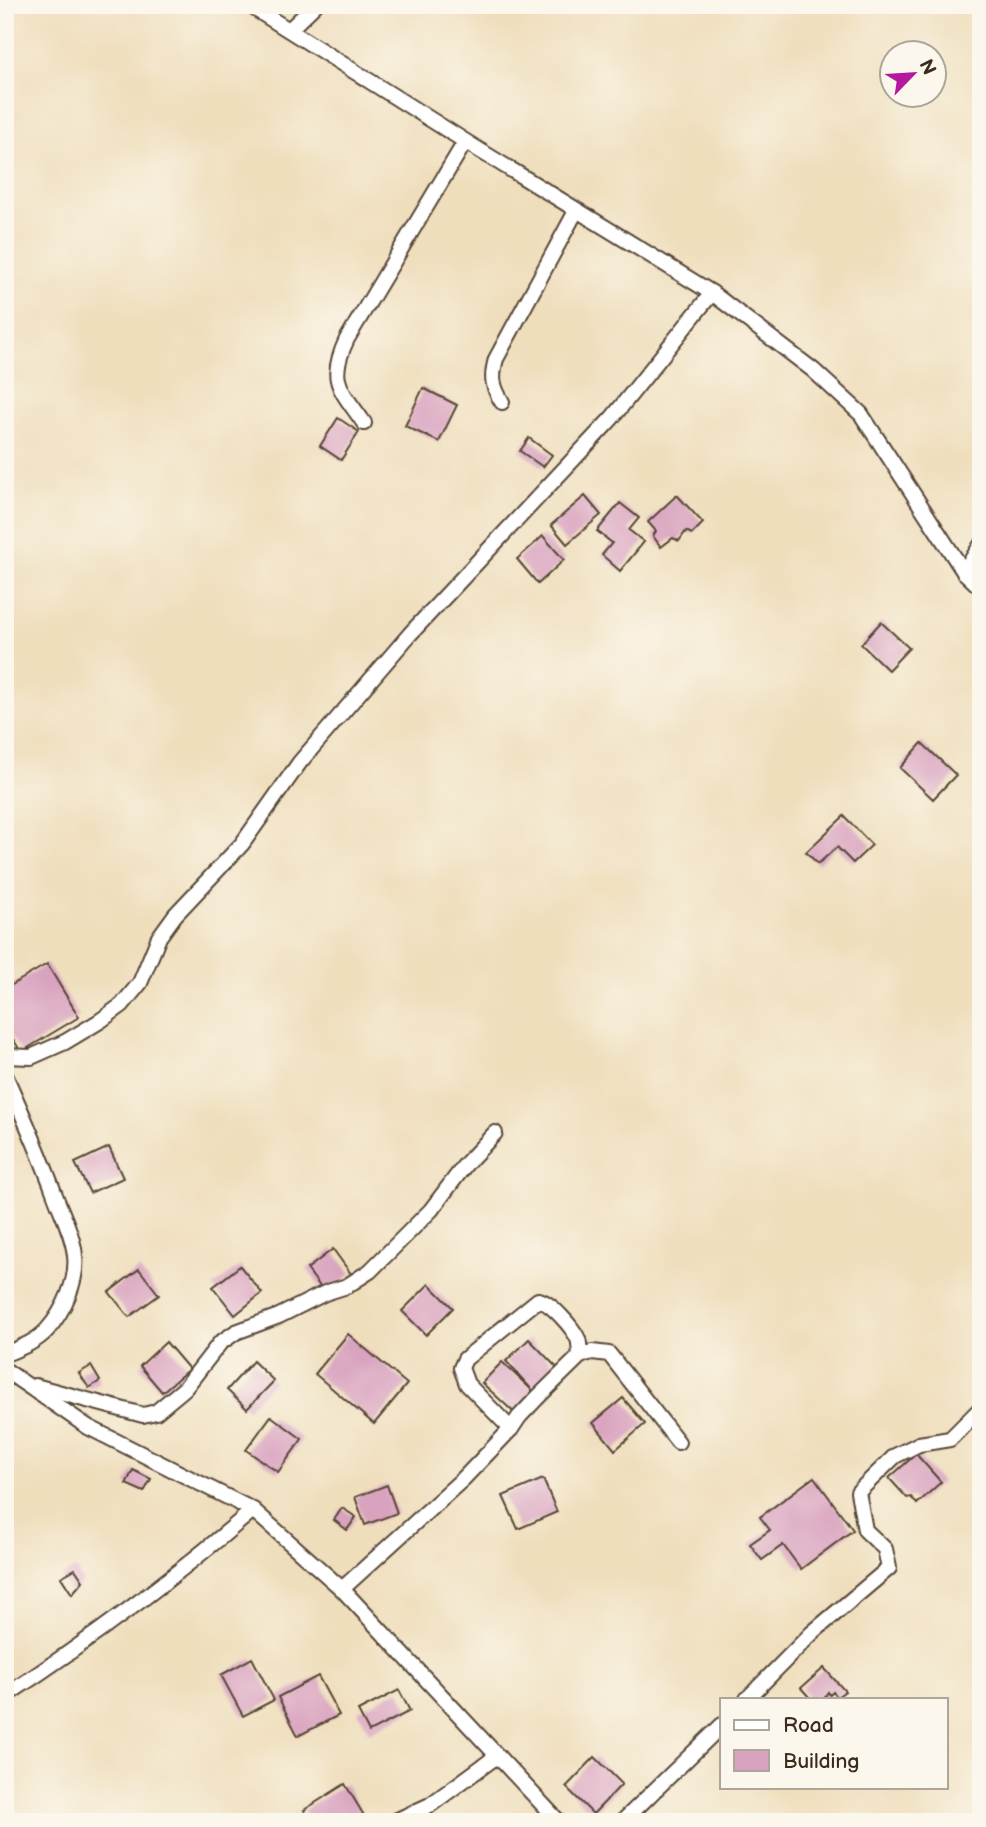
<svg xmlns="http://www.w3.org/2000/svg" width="986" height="1827" font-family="'Balsamiq Sans',sans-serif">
<rect width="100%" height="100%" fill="#fbf7ec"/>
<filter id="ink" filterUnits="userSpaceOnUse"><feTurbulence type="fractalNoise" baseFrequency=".0143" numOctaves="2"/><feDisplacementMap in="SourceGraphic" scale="14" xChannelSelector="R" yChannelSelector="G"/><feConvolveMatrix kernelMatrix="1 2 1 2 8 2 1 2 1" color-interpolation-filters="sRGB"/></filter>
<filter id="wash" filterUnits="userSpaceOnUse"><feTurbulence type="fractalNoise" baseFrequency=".00686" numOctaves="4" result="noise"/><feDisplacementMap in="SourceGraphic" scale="28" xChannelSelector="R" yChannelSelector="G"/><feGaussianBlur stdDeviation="1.57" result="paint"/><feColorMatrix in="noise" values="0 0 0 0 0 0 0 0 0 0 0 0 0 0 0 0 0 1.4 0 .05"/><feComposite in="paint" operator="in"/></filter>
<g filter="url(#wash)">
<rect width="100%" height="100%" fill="#efdebc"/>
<g id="blocks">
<!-- building -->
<g fill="#d9a3bf">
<polygon points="423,388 457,405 439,442 405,426"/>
<polygon points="338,418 359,432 341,460 320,446"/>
<polygon points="529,438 552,455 543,467 520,451"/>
<polygon points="677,495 703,523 692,534 686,531 679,541 673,538 661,547 653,536 656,531 648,522"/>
<polygon points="585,496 601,515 567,544 551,525"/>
<polygon points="620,503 639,518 629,530 644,542 620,571 602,555 612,543 597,531"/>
<polygon points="543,536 564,560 538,584 517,559"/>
<polygon points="881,622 909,648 888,670 861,644"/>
<polygon points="922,743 956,775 933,799 900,768"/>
<polygon points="844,816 872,845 853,863 837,847 818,864 806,852"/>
<polygon points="47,964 79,1017 21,1052 5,1026 5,989"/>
<polygon points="109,1147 123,1178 90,1193 75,1163"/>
<polygon points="333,1249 351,1274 325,1293 307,1269"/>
<polygon points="240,1266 262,1293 235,1315 213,1287"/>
<polygon points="139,1269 159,1295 129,1317 109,1292"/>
<polygon points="429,1284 453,1308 426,1335 402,1311"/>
<polygon points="348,1334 407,1384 374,1424 315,1374"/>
<polygon points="529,1339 563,1374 519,1417 482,1383 502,1362 533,1391 506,1361"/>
<polygon points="166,1342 189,1369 162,1392 140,1366"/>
<polygon points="253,1361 274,1381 247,1409 227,1390"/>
<polygon points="91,1366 100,1381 89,1388 79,1373"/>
<polygon points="623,1398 645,1424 615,1450 593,1423"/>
<polygon points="271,1416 302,1439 278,1472 246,1450"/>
<polygon points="916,1454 941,1482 917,1504 911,1497 907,1498 889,1478"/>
<polygon points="133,1470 151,1479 144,1492 126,1484"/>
<polygon points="814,1477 853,1530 801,1569 783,1545 762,1560 750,1544 770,1530 760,1517"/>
<polygon points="543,1479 557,1512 518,1529 503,1496"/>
<polygon points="387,1485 397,1513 365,1525 355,1497"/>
<polygon points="342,1508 356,1517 347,1530 334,1520"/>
<polygon points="75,1569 83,1581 72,1594 61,1577"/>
<polygon points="252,1658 274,1700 243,1716 221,1675"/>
<polygon points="824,1668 845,1691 837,1697 833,1692 830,1695 828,1692 825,1696 829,1699 808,1699 810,1698 801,1688"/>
<polygon points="318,1676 339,1715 298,1736 278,1697"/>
<polygon points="399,1690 410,1711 369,1732 358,1711"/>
<polygon points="595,1757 622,1784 593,1814 566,1787"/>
<polygon points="345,1784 368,1822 311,1822 304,1810"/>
</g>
</g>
</g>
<g filter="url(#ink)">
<use href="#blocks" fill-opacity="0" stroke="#564536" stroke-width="2"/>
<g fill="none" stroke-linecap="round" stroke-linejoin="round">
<!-- minor casing -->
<g stroke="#564536" stroke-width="18">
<g id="minor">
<polyline points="249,5 479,150 712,293 813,370 861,414 964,572 981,588"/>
<polyline points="289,30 315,5"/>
<path d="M502,402C492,386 491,377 496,359L576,211"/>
<path d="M364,423C340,388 327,381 347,339L465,142"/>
<polyline points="964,572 981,545"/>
<polyline points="5,1056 31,1057 65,1042 100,1021 122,1005 140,983 159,937 175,915 242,844 300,762 410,634 612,418 712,293"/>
<path d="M5,1075C23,1115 40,1154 55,1195C62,1214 73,1235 75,1256C78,1281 63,1312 47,1330C36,1342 20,1348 5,1354"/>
<polyline points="5,1370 88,1427 253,1510 342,1589 559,1822"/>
<polyline points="35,1386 143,1415 156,1412 185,1388 220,1343 236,1332 279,1316 325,1293 347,1286 370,1271 431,1210 465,1165 495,1133"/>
<path d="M511,1429L467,1384L461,1368L465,1359L538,1300C550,1301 573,1328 578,1339C580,1344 579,1351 580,1356"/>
<polyline points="342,1589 464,1478 511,1429 519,1417 538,1397 580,1356 592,1352 609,1354 678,1442"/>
<path d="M5,1696C92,1639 174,1578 253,1510"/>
<polyline points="747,1699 812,1633 889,1568 885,1549 865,1530 858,1492 895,1456 919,1444 950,1439 981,1408"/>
<polyline points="393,1822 430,1805 497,1756"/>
<polyline points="622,1822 722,1725"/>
</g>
</g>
<!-- minor -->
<use href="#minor" stroke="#fff" stroke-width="14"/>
</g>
</g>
<!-- margin -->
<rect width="986" height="1827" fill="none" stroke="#fbf7ec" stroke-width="28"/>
<!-- legend -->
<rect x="720" y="1698" width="228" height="91" fill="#fbf7ec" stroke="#aea59a" stroke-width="2"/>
<rect x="734" y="1720" width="35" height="10" fill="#ffffff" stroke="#aea59a" stroke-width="2"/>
<text x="783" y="1732" font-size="21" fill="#3b2a1e">Road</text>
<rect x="734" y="1750" width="35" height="21" fill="#d9a3bf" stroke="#aea59a" stroke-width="2"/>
<text x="783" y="1768" font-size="21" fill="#3b2a1e">Building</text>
<!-- north arrow -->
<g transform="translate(913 74) rotate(65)"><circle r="33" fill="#fbf7ec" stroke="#aea59a" stroke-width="2"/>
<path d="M0-5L12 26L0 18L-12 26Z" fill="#b5179e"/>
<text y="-10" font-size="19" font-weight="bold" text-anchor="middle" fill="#3b2a1e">N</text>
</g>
</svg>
